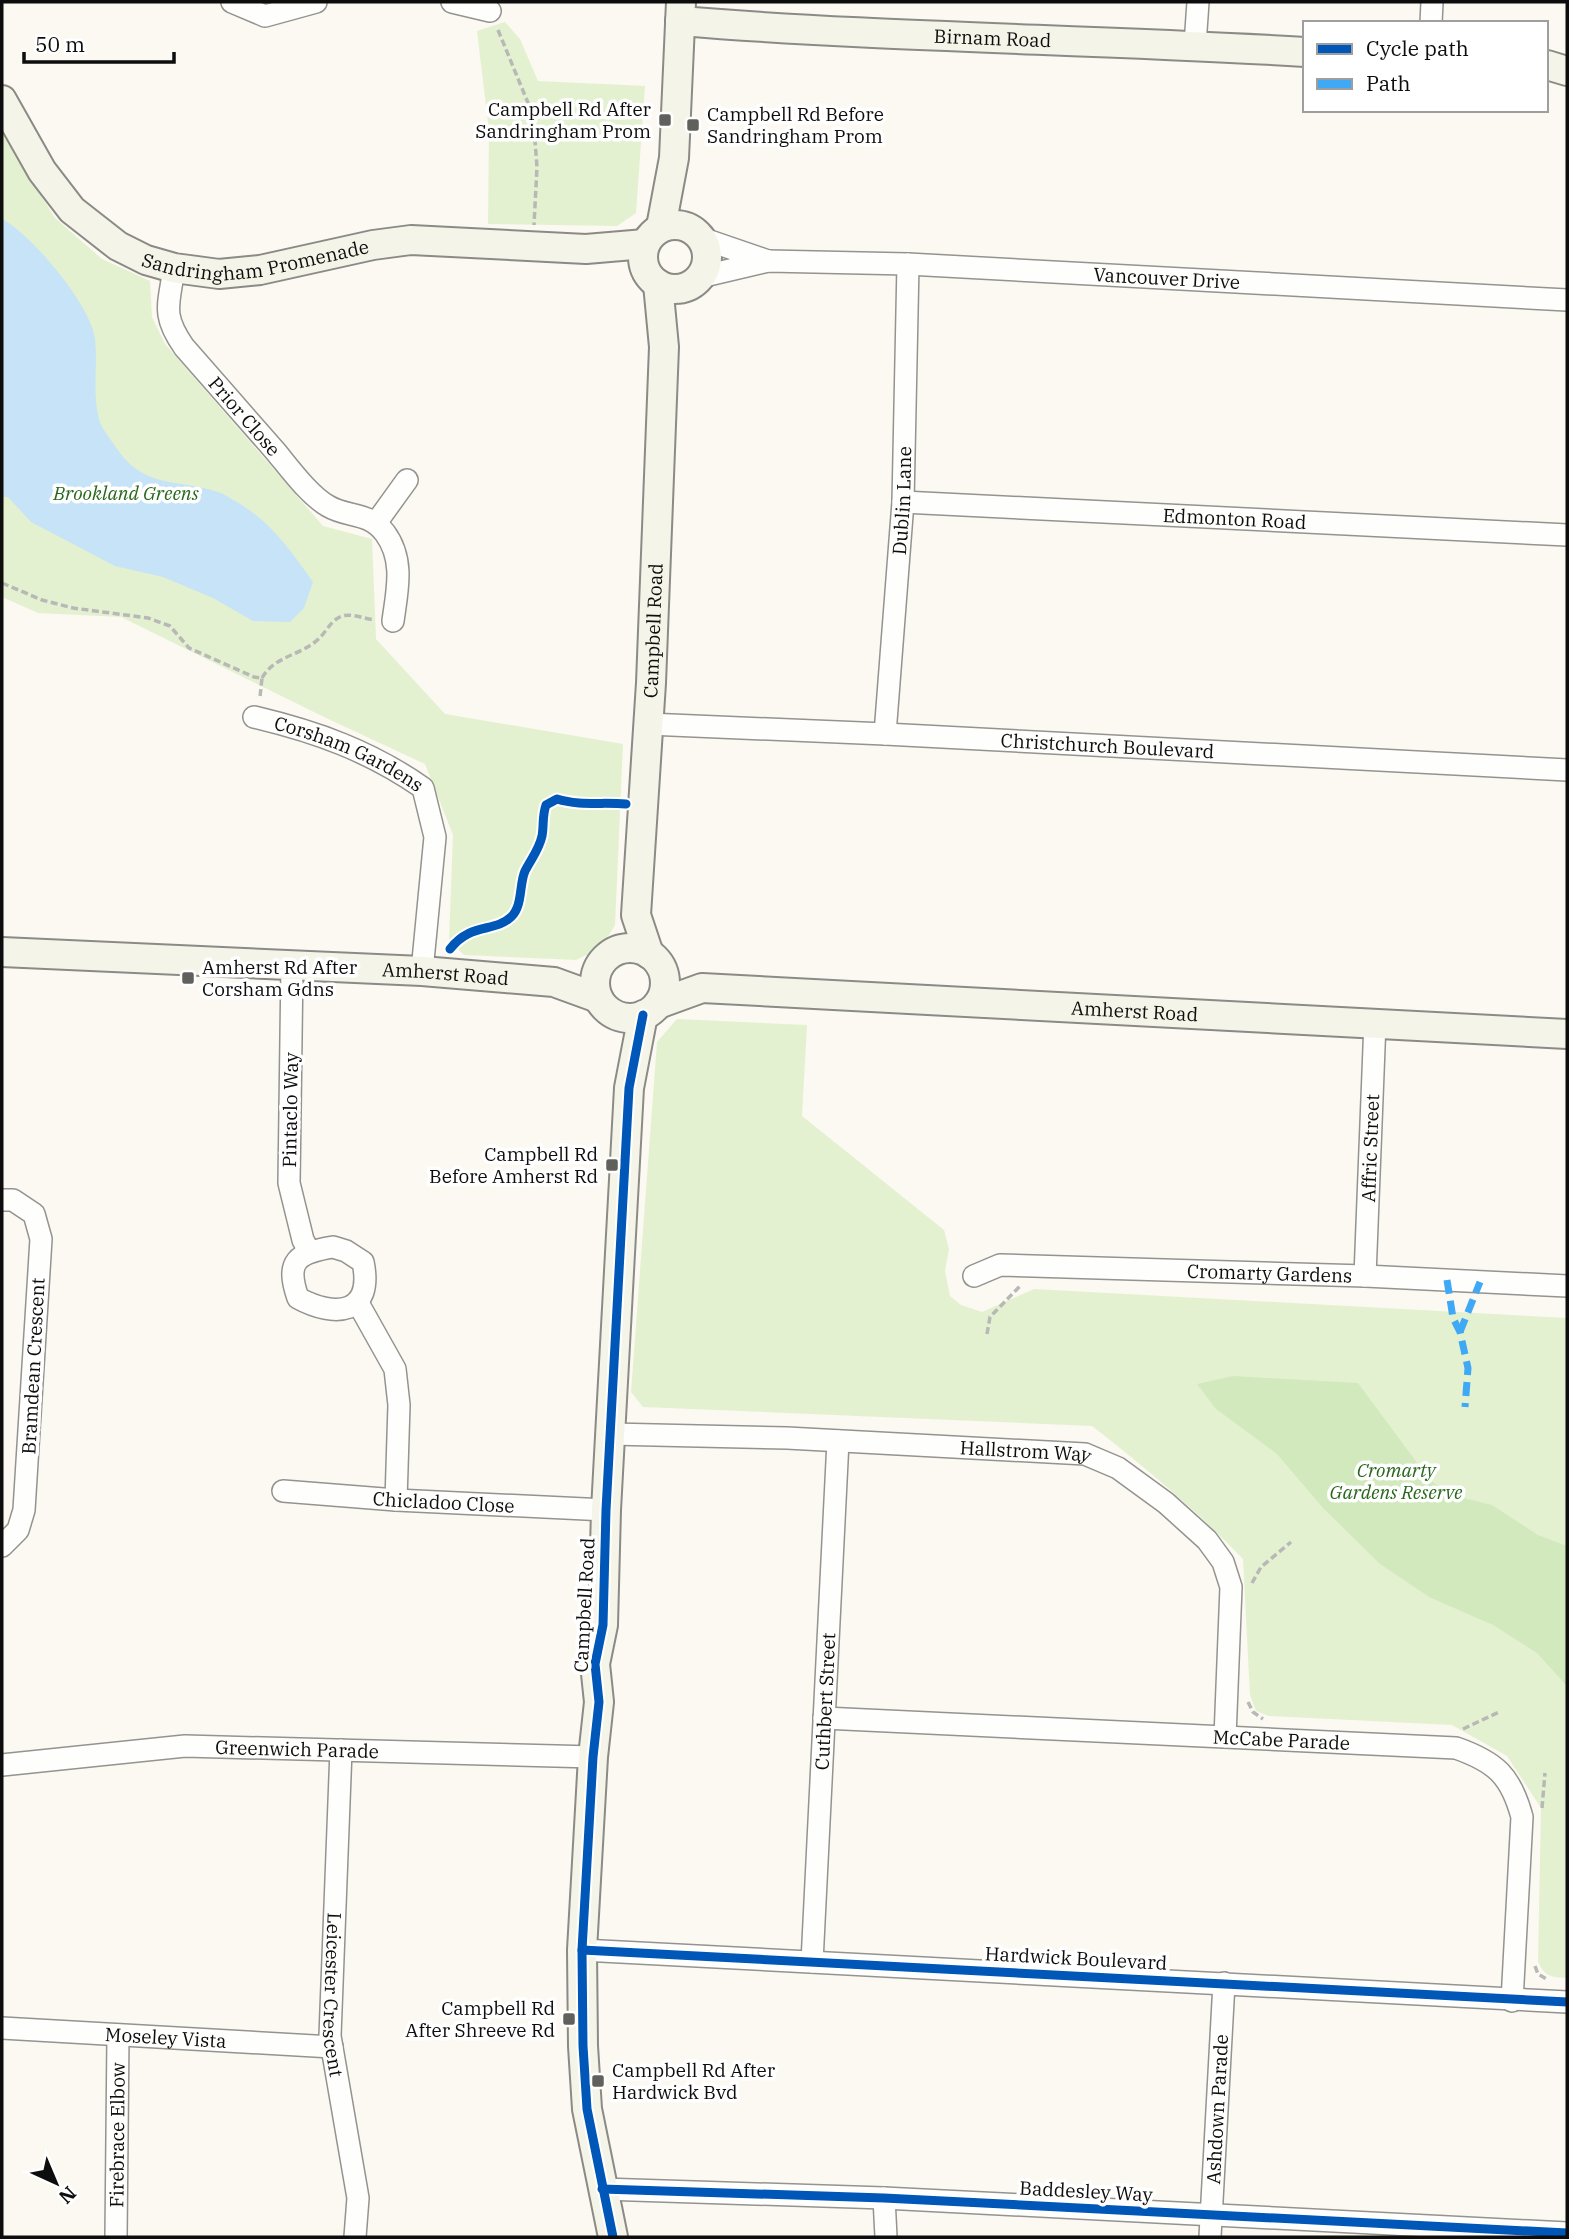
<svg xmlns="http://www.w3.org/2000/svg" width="1569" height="2239" font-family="'IBM Plex Serif',serif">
<rect width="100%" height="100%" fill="#fbf9f1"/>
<!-- green -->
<g fill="#e3f1d0">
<polygon points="505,22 520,39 538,81 645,86 636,213 617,226 488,224 489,131 477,31"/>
<polygon points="2,128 22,165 55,218 102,259 150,281 152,317 165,344 323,526 372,539 376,639 445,714 623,744 615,925 601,948 576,960 464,955 449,941 453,835 425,764 324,717 121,617 38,613 2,597"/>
<path d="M677,1019L807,1025L802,1116L944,1230L949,1249L945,1271L950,1296L961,1305L982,1312L1034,1289L1567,1318V1978C1552,1977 1544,1977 1538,1961L1541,1808L1507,1756L1452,1725L1269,1716L1256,1711L1250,1695L1243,1559C1196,1510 1146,1468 1092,1426L643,1407L631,1392L657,1042Z"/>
</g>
<!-- forest -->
<polygon fill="#d2e9bd" points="1233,1376 1358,1383 1429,1479 1448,1494 1492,1505 1538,1535 1567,1546 1567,1686 1537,1653 1493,1625 1429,1597 1380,1564 1323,1508 1277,1454 1216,1409 1197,1384"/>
<!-- water -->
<path fill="#c6e3f7" d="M2,219C31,234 91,305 95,339C98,364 92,394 99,419C101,428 110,438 115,446C144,490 176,478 218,492C225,494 231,499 237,502C271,522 291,551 313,582L304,608L290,622L253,621L213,598L163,577L115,566L31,522L8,497H2Z"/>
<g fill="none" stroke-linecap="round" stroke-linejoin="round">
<!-- street casing -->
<g stroke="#949390" stroke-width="24">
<g id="street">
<polyline points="232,2 265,16 316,2"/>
<polyline points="452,2 490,11"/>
<polyline points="1431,23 1432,2"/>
<polyline points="1195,45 1198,2"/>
<polyline points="701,238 768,261"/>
<path id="s1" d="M174,268C169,305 161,314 184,347C215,382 245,417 276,452C290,469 309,495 328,506C348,518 368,511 385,533C405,560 397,591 393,621"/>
<path id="s2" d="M700,277L768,261L908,264L1567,300"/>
<path id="s3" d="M903,502L1567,535"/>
<polyline points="376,523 407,480"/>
<path id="s4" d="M254,717C317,732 370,751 423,788L435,837L422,971"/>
<path id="s5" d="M648,724L885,734L1567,770"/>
<path id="s6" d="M885,734L903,502L908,264"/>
<polyline points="292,965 289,1183 303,1240 309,1251"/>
<polyline points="2,1200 13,1200 34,1214 41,1239 24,1510 18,1530 2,1546"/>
<path d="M333,1247L346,1251L363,1262C374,1315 335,1318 298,1298C285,1261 297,1253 333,1247Z"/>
<path id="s7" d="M974,1276L1000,1265L1365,1276L1567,1286"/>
<path id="s8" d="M1365,1276L1375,1022"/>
<polyline points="358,1303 395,1369 399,1405 396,1500"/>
<path id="s9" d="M611,1434L787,1438L1085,1454L1118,1468L1166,1503L1207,1540L1223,1562L1231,1587L1225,1737"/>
<path id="s10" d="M283,1491L396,1500L606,1510"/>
<path id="s11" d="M824,1718L1456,1748C1496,1762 1511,1776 1522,1817L1512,2001"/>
<path id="s12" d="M341,1750L330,2036L358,2198L355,2237"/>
<path id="s13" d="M2,1765L185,1746L593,1757"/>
<polyline points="582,1950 1567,2002"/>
<path id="s14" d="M812,1962L838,1441"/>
<path id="s15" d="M2,2028L332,2047"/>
<polyline points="602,2189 884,2198 1567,2233"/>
<polyline points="884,2198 886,2237"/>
<path id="s16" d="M116,2237L118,2035"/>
<path id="s17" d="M1210,2237L1224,1983"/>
</g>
</g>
<!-- secondary casing -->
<g stroke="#8b8a86" stroke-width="32">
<g id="secondary">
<path id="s18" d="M680,21C888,38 1096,39 1305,52"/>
<polyline points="1547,65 1567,71"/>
<path id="s19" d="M2,100L42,171L72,210L118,246L146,260L174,268L219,274L260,270L373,245L411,240L586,249L645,244"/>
<circle cx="675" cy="257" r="32"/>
<polyline points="661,227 674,158 681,2"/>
<circle cx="630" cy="983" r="35"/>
<path id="s20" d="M2,952L422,971L554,982L598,998"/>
<path id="s21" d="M649,954L636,915L651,683L664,347L658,284"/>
<path id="s22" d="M658,1004L702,988L1567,1034"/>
<polyline points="613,2237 587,2109 583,2046 582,1950 593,1757 599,1702 595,1664 603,1625 606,1510 629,1088 643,1015"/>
</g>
</g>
<!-- path -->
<g stroke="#b8b8b6" stroke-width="3.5" stroke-dasharray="7 3.5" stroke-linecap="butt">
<polyline points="498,30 533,115 537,167 534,225"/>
<polyline points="2,583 42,600 73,608 148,618 170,626 189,648 254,677 262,678 260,697"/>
<path d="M262,678C274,657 297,656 315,642C324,636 329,623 338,618C349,611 363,619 375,620"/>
<polyline points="987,1334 990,1317 1021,1285"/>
<polyline points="1252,1583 1261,1567 1291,1542"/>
<polyline points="1248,1702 1253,1712 1263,1719"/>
<polyline points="1463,1729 1499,1712"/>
<polyline points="1542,1808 1545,1773"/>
<polyline points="1535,1966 1538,1974 1548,1980"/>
</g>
<!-- street -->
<use href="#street" stroke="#fefefd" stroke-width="21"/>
<!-- secondary -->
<use href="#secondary" stroke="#f5f4e8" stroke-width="28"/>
<!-- quiet -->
<g stroke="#3fa9f5" stroke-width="7" stroke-dasharray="14 7" stroke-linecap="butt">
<polyline points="1447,1280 1453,1318 1460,1332 1468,1368 1465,1407"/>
<polyline points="1460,1332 1480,1282"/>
</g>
<!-- cycleway casing -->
<g stroke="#fff" stroke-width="13">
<g id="cycleway">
<path d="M450,949C471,922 494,933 511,917C523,906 519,884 525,871C531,859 539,850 542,836C544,826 542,816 546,805L557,799C579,806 603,802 626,804"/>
<polyline points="582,1950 1567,2002"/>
<polyline points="602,2189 884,2198 1567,2233"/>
<polyline points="613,2237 587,2109 583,2046 582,1950 593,1757 599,1702 595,1664 603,1625 606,1510 629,1088 643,1015"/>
</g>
</g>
<!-- cycleway -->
<use href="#cycleway" stroke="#0057b8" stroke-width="9"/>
</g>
<!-- markers -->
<g fill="#60605d" stroke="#fff" stroke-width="2.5">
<rect x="658" y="113" width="14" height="14" rx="3.5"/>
<rect x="686" y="118" width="14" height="14" rx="3.5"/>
<rect x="181" y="971" width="14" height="14" rx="3.5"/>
<rect x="605" y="1158" width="14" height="14" rx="3.5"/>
<rect x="562" y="2012" width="14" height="14" rx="3.5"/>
<rect x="591" y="2074" width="14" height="14" rx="3.5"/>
</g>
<g text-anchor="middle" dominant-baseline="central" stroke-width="7" stroke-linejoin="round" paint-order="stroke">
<!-- street labels -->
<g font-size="19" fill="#0d0d0d" stroke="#fff">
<text stroke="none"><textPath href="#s18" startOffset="313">Birnam Road</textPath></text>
<text stroke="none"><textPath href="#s19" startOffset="332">Sandringham Promenade</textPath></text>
<text stroke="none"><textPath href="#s2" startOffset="469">Vancouver Drive</textPath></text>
<text stroke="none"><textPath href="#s1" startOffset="175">Prior Close</textPath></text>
<text stroke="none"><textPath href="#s6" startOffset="234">Dublin Lane</textPath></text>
<text stroke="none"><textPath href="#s3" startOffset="332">Edmonton Road</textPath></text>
<text stroke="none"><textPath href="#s21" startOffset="326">Campbell Road</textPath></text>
<text stroke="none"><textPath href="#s5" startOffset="460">Christchurch Boulevard</textPath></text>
<text stroke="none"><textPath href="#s4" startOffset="102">Corsham Gardens</textPath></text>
<text stroke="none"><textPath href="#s20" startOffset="444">Amherst Road</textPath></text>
<text stroke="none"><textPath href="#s22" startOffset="480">Amherst Road</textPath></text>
<text transform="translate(290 1110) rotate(-89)">Pintaclo Way</text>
<text stroke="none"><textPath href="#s8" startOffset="128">Affric Street</textPath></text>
<text stroke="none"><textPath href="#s7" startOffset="298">Cromarty Gardens</textPath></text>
<text transform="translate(33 1366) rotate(-87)">Bramdean Crescent</text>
<text stroke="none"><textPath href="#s9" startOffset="415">Hallstrom Way</textPath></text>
<text stroke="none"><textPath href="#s10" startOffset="161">Chicladoo Close</textPath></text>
<text transform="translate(584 1605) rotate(-87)">Campbell Road</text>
<text stroke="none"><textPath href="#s14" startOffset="261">Cuthbert Street</textPath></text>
<text stroke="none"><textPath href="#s11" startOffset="458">McCabe Parade</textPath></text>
<text stroke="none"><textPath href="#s13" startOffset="296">Greenwich Parade</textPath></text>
<text transform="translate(1076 1958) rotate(3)">Hardwick Boulevard</text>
<text stroke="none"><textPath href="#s12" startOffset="245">Leicester Crescent</textPath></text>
<text stroke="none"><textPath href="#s15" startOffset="164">Moseley Vista</textPath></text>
<text stroke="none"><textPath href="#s17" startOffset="128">Ashdown Parade</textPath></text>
<text stroke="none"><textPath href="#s16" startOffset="102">Firebrace Elbow</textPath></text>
<text transform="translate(1086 2191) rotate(3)">Baddesley Way</text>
</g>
<!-- poi labels -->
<g font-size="19" fill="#0d0d0d" stroke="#fff" text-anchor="end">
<text x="651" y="109">Campbell Rd After<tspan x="651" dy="22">Sandringham Prom</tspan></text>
<text x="707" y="114" text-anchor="start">Campbell Rd Before<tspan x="707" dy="22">Sandringham Prom</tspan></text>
<text x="202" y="967" text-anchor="start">Amherst Rd After<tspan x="202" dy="22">Corsham Gdns</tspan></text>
<text x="598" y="1154">Campbell Rd<tspan x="598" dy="22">Before Amherst Rd</tspan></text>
<text x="555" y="2008">Campbell Rd<tspan x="555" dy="22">After Shreeve Rd</tspan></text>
<text x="612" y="2070" text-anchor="start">Campbell Rd After<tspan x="612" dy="22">Hardwick Bvd</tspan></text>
</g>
<!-- park labels -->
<g font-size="19" font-style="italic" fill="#27671a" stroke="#fff">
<text x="126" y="493">Brookland Greens</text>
<text x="1396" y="1470">Cromarty<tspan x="1396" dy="22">Gardens Reserve</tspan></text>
</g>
</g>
<!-- border -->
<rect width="1569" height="2239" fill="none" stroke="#0d0d0d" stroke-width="7"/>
<!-- legend -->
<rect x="1303" y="21" width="245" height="91" fill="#ffffff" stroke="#9e9e9e" stroke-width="2"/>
<rect x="1317" y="44" width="35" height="10" fill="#0057b8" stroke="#9e9e9e" stroke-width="2"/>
<text x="1366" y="56" font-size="21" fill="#0d0d0d">Cycle path</text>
<rect x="1317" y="79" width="35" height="10" fill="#3fa9f5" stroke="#9e9e9e" stroke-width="2"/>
<text x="1366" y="91" font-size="21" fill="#0d0d0d">Path</text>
<!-- north arrow -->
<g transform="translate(56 2183) rotate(136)" stroke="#ffffff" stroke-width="5" paint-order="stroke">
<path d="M0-5L12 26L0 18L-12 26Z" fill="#0d0d0d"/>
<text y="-10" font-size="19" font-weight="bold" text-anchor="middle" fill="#0d0d0d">N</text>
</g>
<!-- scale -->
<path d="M24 52v10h150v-10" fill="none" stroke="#0d0d0d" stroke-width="3.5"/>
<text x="35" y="52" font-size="21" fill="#0d0d0d" stroke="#ffffff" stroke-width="5" paint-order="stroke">50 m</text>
</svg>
